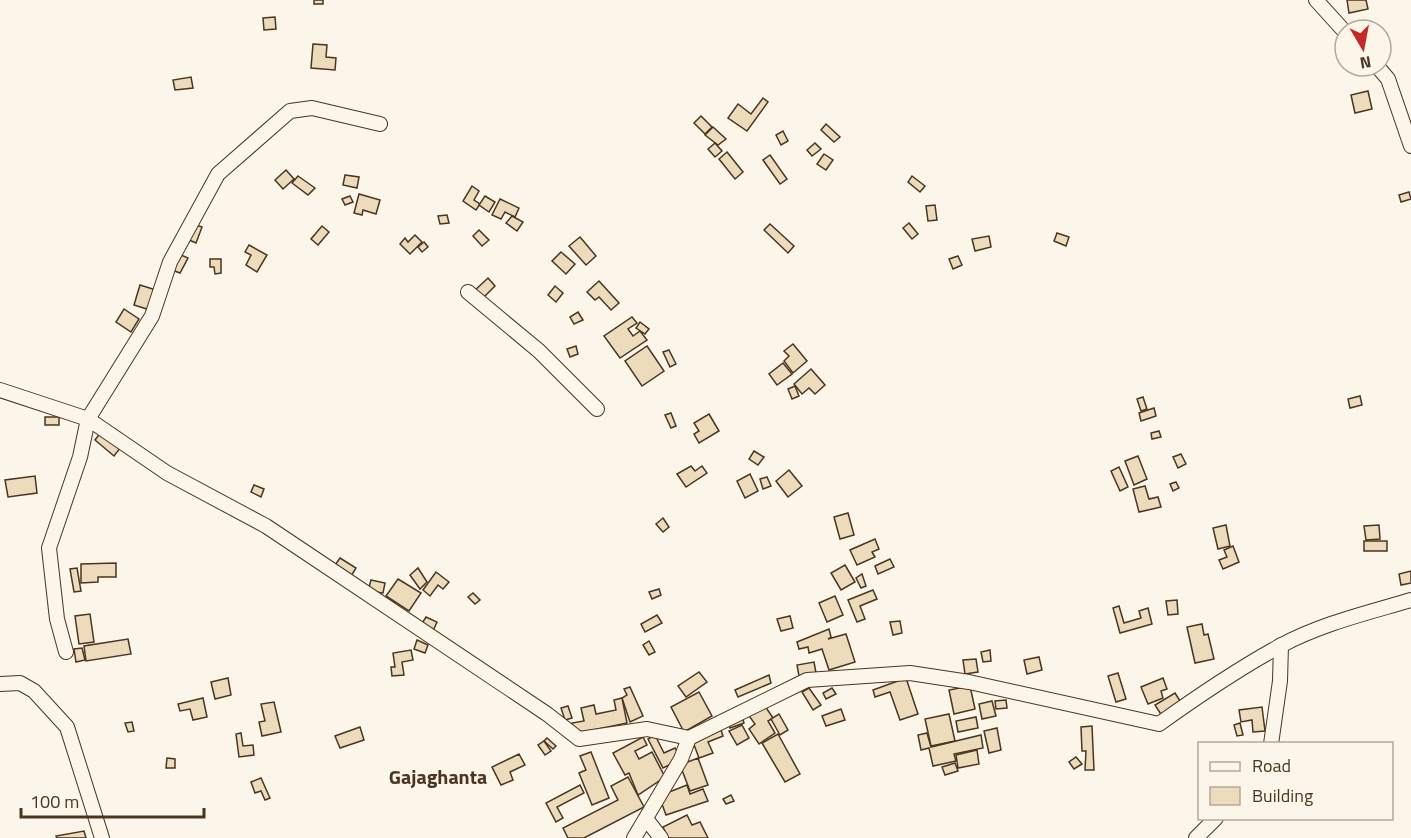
<svg xmlns="http://www.w3.org/2000/svg" width="1411" height="838" font-family="'Titillium Web',sans-serif">
<rect width="100%" height="100%" fill="#fbf6e9"/>
<!-- building -->
<g fill="#ecdcbc" stroke="#4a3520" stroke-width="1.5">
<rect x="314" y="0" width="9" height="4"/>
<polygon points="1347,0 1366,0 1368,9 1349,13"/>
<polygon points="275,17 276,29 264,30 263,18"/>
<polygon points="313,44 327,45 326,57 336,58 335,70 311,68"/>
<polygon points="191,77 193,88 175,90 173,80"/>
<polygon points="1368,91 1372,109 1355,113 1351,95"/>
<polygon points="763,98 768,102 747,131 728,118 738,104 751,114"/>
<polygon points="701,116 712,127 705,134 694,123"/>
<polygon points="826,124 840,137 834,142 821,130"/>
<polygon points="713,127 726,139 718,145 705,135"/>
<polygon points="783,131 788,141 781,145 776,135"/>
<polygon points="715,143 722,151 715,157 708,149"/>
<polygon points="815,143 821,149 812,156 807,150"/>
<polygon points="727,152 743,172 735,179 719,159"/>
<polygon points="824,154 833,160 826,170 817,164"/>
<polygon points="770,155 787,179 780,184 763,160"/>
<polygon points="286,170 294,179 283,189 275,180"/>
<polygon points="345,175 359,177 357,188 343,185"/>
<polygon points="298,176 315,188 308,195 292,183"/>
<polygon points="912,176 925,186 920,192 908,182"/>
<polygon points="472,186 479,191 474,200 480,204 476,210 463,201"/>
<polygon points="1409,192 1411,199 1401,202 1399,195"/>
<polygon points="359,194 380,200 376,214 363,210 362,215 354,213"/>
<polygon points="350,196 353,202 345,205 342,199"/>
<polygon points="485,196 495,202 489,212 479,205"/>
<polygon points="500,199 519,208 515,217 505,212 501,219 492,215"/>
<polygon points="935,205 937,220 928,221 926,206"/>
<polygon points="447,215 449,223 440,224 438,216"/>
<polygon points="512,216 523,222 517,231 506,223"/>
<polygon points="909,223 918,234 912,239 903,228"/>
<polygon points="193,224 202,227 196,243 187,239"/>
<polygon points="770,224 794,246 788,253 764,230"/>
<polygon points="322,226 329,232 318,245 311,239"/>
<polygon points="479,230 489,240 482,246 473,236"/>
<polygon points="1057,233 1069,237 1066,246 1054,241"/>
<polygon points="415,235 422,242 410,254 400,244 405,238 408,242"/>
<polygon points="989,236 991,247 975,251 972,239"/>
<polygon points="580,237 596,256 586,265 569,246"/>
<polygon points="424,242 428,247 422,252 418,247"/>
<polygon points="249,245 267,255 257,272 246,265 251,255 245,252"/>
<polygon points="561,252 575,264 566,274 552,261"/>
<polygon points="179,254 188,258 180,273 172,270"/>
<polygon points="958,256 962,265 953,269 949,259"/>
<polygon points="210,259 221,259 221,273 215,274 214,267 210,267"/>
<polygon points="488,278 495,286 481,300 473,292"/>
<polygon points="599,281 619,303 611,310 599,297 595,300 587,292"/>
<polygon points="140,285 156,290 150,310 134,305"/>
<polygon points="555,286 563,293 556,302 548,295"/>
<polygon points="124,309 139,319 131,332 116,322"/>
<polygon points="578,312 583,320 574,324 570,317"/>
<polygon points="632,317 637,323 628,329 633,336 640,331 647,340 620,358 604,336"/>
<polygon points="640,322 649,329 645,334 636,328"/>
<polygon points="793,344 807,361 793,373 784,361 789,356 784,351"/>
<polygon points="576,346 578,354 570,357 567,349"/>
<polygon points="647,346 664,371 642,386 625,361"/>
<polygon points="669,350 676,364 670,367 663,352"/>
<polygon points="783,363 792,374 777,385 769,374"/>
<polygon points="811,369 825,385 815,394 809,388 802,394 794,384"/>
<polygon points="795,386 799,396 792,399 788,389"/>
<polygon points="1360,396 1362,405 1350,408 1348,399"/>
<polygon points="1143,397 1147,409 1141,411 1137,399"/>
<polygon points="1154,408 1156,416 1141,421 1139,413"/>
<polygon points="671,413 676,426 671,428 665,415"/>
<polygon points="709,414 719,431 699,443 694,434 699,431 694,423"/>
<rect x="45" y="417" width="14" height="8"/>
<polygon points="1159,431 1161,437 1152,439 1151,433"/>
<polygon points="101,432 121,447 114,456 95,440"/>
<polygon points="754,451 764,457 758,465 749,459"/>
<polygon points="1181,454 1186,464 1178,468 1173,457"/>
<polygon points="1138,456 1147,479 1134,485 1125,461"/>
<polygon points="691,466 695,471 702,466 707,473 686,487 677,474"/>
<polygon points="1119,467 1128,487 1120,491 1111,471"/>
<polygon points="789,470 802,486 788,497 776,481"/>
<polygon points="750,474 758,491 745,498 737,481"/>
<polygon points="35,476 37,493 8,497 5,480"/>
<polygon points="767,477 771,486 763,489 760,479"/>
<polygon points="1176,482 1179,488 1173,491 1170,484"/>
<polygon points="254,485 264,489 261,497 251,492"/>
<polygon points="1145,486 1149,499 1158,497 1161,507 1139,512 1133,489"/>
<polygon points="848,513 854,535 840,539 834,517"/>
<polygon points="663,518 669,527 663,532 656,524"/>
<polygon points="1226,525 1230,546 1218,549 1213,528"/>
<polygon points="1379,525 1380,539 1366,540 1364,526"/>
<polygon points="875,539 879,549 872,552 875,557 857,565 850,550"/>
<rect x="1364" y="541" width="23" height="10"/>
<polygon points="1233,546 1239,562 1223,569 1219,560 1227,557 1224,550"/>
<polygon points="340,558 356,568 350,578 333,568"/>
<polygon points="890,559 894,567 878,574 875,566"/>
<polygon points="116,563 116,577 98,577 98,582 81,583 81,564"/>
<polygon points="845,565 855,582 841,590 831,573"/>
<polygon points="77,568 81,591 74,592 70,569"/>
<polygon points="418,568 427,582 420,589 410,575"/>
<polygon points="1411,571 1411,583 1401,585 1399,574"/>
<polygon points="436,572 449,582 443,589 438,585 430,596 423,590"/>
<polygon points="862,574 866,586 861,588 856,578"/>
<polygon points="398,579 421,593 409,611 386,596"/>
<polygon points="371,580 385,583 383,593 368,591"/>
<polygon points="659,589 661,595 652,599 649,592"/>
<polygon points="873,590 877,599 860,606 865,619 857,622 848,600"/>
<polygon points="473,593 480,600 475,604 468,597"/>
<polygon points="835,596 843,615 827,622 819,603"/>
<polygon points="1177,600 1178,614 1168,615 1166,601"/>
<polygon points="1119,606 1124,623 1141,618 1139,611 1148,608 1152,624 1120,633 1113,608"/>
<polygon points="90,614 94,642 79,644 75,616"/>
<polygon points="657,615 662,623 645,632 641,624"/>
<polygon points="790,616 793,628 781,631 777,619"/>
<polygon points="426,617 437,622 433,631 421,625"/>
<polygon points="900,621 902,633 893,635 890,622"/>
<polygon points="1202,624 1204,635 1208,634 1214,659 1195,663 1187,627"/>
<polygon points="829,629 831,637 828,639 846,634 855,662 829,670 822,649 809,653 808,647 799,649 797,642"/>
<polygon points="128,639 131,654 86,661 84,646"/>
<polygon points="417,640 428,645 425,653 414,649"/>
<polygon points="649,641 655,652 649,655 643,645"/>
<polygon points="82,648 85,660 76,662 74,649"/>
<polygon points="411,650 413,660 402,662 404,675 392,676 391,667 395,667 393,653"/>
<polygon points="990,650 991,661 983,662 981,652"/>
<polygon points="1039,657 1042,670 1027,674 1024,660"/>
<polygon points="976,659 978,672 965,674 963,660"/>
<polygon points="814,662 816,673 799,676 797,665"/>
<polygon points="699,672 707,682 686,697 678,686"/>
<polygon points="1118,673 1126,699 1116,702 1108,676"/>
<polygon points="769,675 771,683 738,697 735,690"/>
<polygon points="228,678 231,695 215,699 211,682"/>
<polygon points="906,678 918,714 900,720 890,692 875,697 873,690"/>
<polygon points="1163,678 1167,689 1161,691 1163,698 1148,704 1141,687"/>
<polygon points="970,686 975,709 954,714 949,690"/>
<polygon points="630,687 643,716 630,722 622,698 627,695 624,689"/>
<polygon points="809,688 821,705 813,710 802,692"/>
<polygon points="832,688 836,694 826,699 823,693"/>
<polygon points="699,692 712,716 684,732 671,707"/>
<polygon points="1175,693 1182,704 1162,716 1155,705"/>
<polygon points="203,698 207,717 193,720 190,709 180,711 178,704"/>
<polygon points="622,698 627,723 574,734 572,723 584,721 581,708 594,705 596,714 616,710 614,700"/>
<polygon points="1006,700 1007,708 996,709 995,701"/>
<polygon points="992,701 996,716 982,719 979,704"/>
<polygon points="274,702 281,732 262,736 259,722 265,721 261,704"/>
<polygon points="763,703 773,718 768,721 775,733 759,744 749,729 755,724 747,713"/>
<polygon points="568,706 572,718 565,720 561,708"/>
<polygon points="1262,707 1265,731 1253,732 1252,720 1241,722 1239,710"/>
<polygon points="841,709 845,720 826,726 822,716"/>
<polygon points="779,714 788,730 780,735 771,719"/>
<polygon points="949,714 955,741 931,746 925,719"/>
<polygon points="742,716 744,723 730,728 728,721"/>
<polygon points="976,717 978,728 958,732 956,721"/>
<polygon points="132,722 134,731 128,732 125,723"/>
<polygon points="1240,723 1243,735 1237,736 1234,725"/>
<polygon points="742,725 749,738 737,745 729,731"/>
<polygon points="1092,726 1094,770 1085,770 1086,751 1082,751 1081,727"/>
<polygon points="360,727 364,740 340,748 335,736"/>
<polygon points="997,728 1001,750 989,753 984,731"/>
<polygon points="721,730 723,736 708,742 713,753 699,758 693,742"/>
<polygon points="241,733 243,746 253,745 254,755 239,757 236,734"/>
<polygon points="927,733 931,747 981,735 983,748 954,754 956,761 933,766 929,748 921,750 918,735"/>
<polygon points="778,734 800,774 785,782 762,743"/>
<polygon points="655,735 664,753 675,748 681,759 663,768 648,739"/>
<polygon points="643,737 647,745 635,751 639,759 652,752 665,777 638,795 629,773 625,775 613,753"/>
<polygon points="547,738 556,746 553,749 544,741"/>
<polygon points="544,741 551,751 545,755 538,745"/>
<polygon points="977,750 979,764 958,768 956,755"/>
<polygon points="591,752 609,798 592,805 579,773 586,770 580,756"/>
<polygon points="519,754 525,765 510,772 513,780 501,785 492,767"/>
<polygon points="1076,757 1082,764 1074,769 1069,762"/>
<polygon points="167,758 175,759 175,768 166,768"/>
<polygon points="698,758 708,785 690,791 680,765"/>
<polygon points="955,763 958,771 945,775 942,767"/>
<polygon points="628,777 644,807 584,838 568,838 563,828 618,800 611,786"/>
<polygon points="261,778 270,798 265,800 261,791 255,793 251,782"/>
<polygon points="580,785 584,793 557,807 563,818 556,822 546,803"/>
<polygon points="687,785 690,794 703,789 708,801 666,815 659,796"/>
<polygon points="731,795 734,801 726,804 723,799"/>
<polygon points="687,815 692,825 700,822 708,838 668,838 663,827"/>
<polygon points="84,831 86,838 57,838 56,836"/>
</g>
<g fill="none" stroke-linecap="round" stroke-linejoin="round">
<!-- minor casing -->
<g stroke="#4a3520" stroke-width="16">
<g id="minor">
<polyline points="1316,0 1345,32"/>
<polyline points="1377,66 1388,79 1411,146"/>
<polyline points="468,292 539,351 597,409"/>
<polyline points="0,390 88,419 167,473 266,526 547,714 579,739 647,729 689,738"/>
<polyline points="66,652 57,619 49,548 80,457 88,419 152,316 170,262 218,174 290,111 312,108 380,124"/>
<polyline points="0,684 20,683 34,691 67,727 102,838"/>
<polyline points="1271,744 1280,681 1281,645"/>
<polyline points="647,820 661,838"/>
<path d="M634,838L681,759L689,738L807,680L910,673L969,682L1159,724C1198,696 1238,669 1280,646C1320,624 1367,613 1411,600"/>
<polyline points="1196,838 1216,818"/>
</g>
</g>
<!-- minor -->
<use href="#minor" stroke="#fbf6e9" stroke-width="14"/>
</g>
<g text-anchor="middle" dominant-baseline="central" stroke-width="4.5" stroke-linejoin="round" paint-order="stroke">
<!-- quarter labels -->
<g font-size="20" font-weight="bold" fill="#4a3520" stroke="#fbf6e9">
<text x="438" y="776">Gajaghanta</text>
</g>
</g>
<!-- legend -->
<rect x="1198" y="742" width="195" height="78" fill="#fbf6e9" stroke="#b4a999" stroke-width="1.5"/>
<rect x="1210" y="762" width="30" height="9" fill="#fbf6e9" stroke="#b4a999" stroke-width="1.5"/>
<text x="1252" y="772" font-size="18" fill="#4a3520">Road</text>
<rect x="1210" y="787" width="30" height="18" fill="#ecdcbc" stroke="#b4a999" stroke-width="1.5"/>
<text x="1252" y="802" font-size="18" fill="#4a3520">Building</text>
<!-- north arrow -->
<g transform="translate(1363 48) rotate(170)"><circle r="28" fill="#fbf6e9" stroke="#b4a999" stroke-width="1.5"/>
<path d="M0-4.5L10 22L0 15L-10 22Z" fill="#c62828"/>
<text y="-9" font-size="16" font-weight="bold" text-anchor="middle" fill="#4a3520">N</text>
</g>
<!-- scale -->
<path d="M21 808v9h183v-9" fill="none" stroke="#4a3520" stroke-width="3"/>
<text x="30" y="808" font-size="18" fill="#4a3520" stroke="#fbf6e9" stroke-width="4.5" paint-order="stroke">100 m</text>
</svg>
